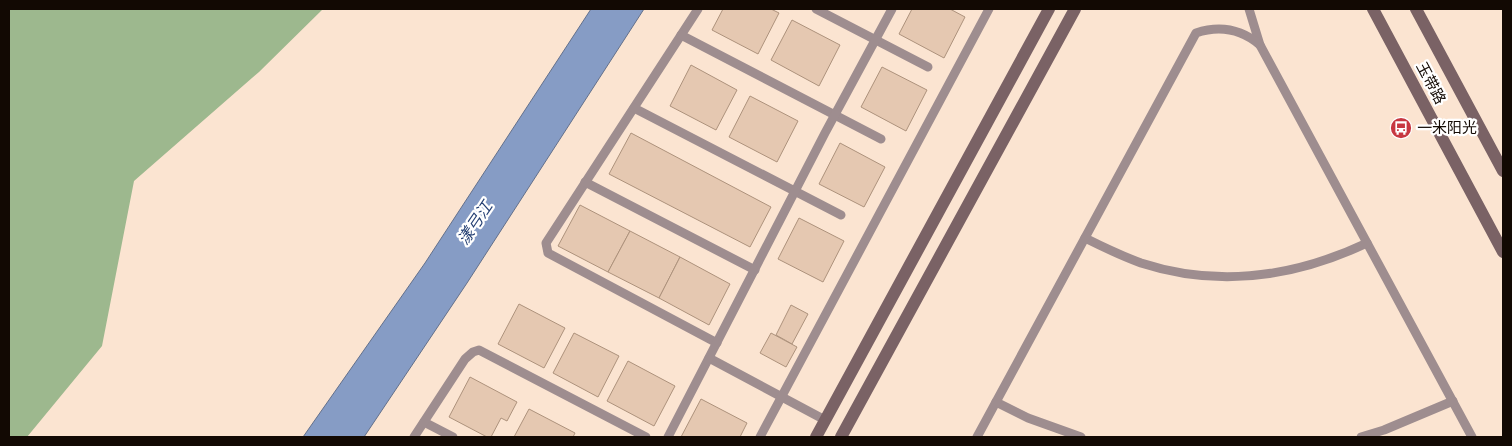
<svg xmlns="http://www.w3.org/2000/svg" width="1512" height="446" font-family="Figtree,'Noto Sans SC',sans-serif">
<rect width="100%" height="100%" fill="#fbe4d1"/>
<!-- forest -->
<polygon fill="#9db88e" points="9,9 323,9 259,72 134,181 102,346 27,437 9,437"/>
<!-- water -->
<polygon fill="#869cc5" stroke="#63708b" points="591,9 644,9 467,283 364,437 303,437 425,263"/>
<!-- building -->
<g fill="#e5c8b1" stroke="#ad927c">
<polygon points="723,9 771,9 779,13 758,54 712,30"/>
<polygon points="912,9 950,9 965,17 944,58 899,34"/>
<polygon points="792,20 840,45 819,86 771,60"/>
<polygon points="691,65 737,90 716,130 670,106"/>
<polygon points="882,67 927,90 906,131 861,107"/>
<polygon points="750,96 798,121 777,162 729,137"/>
<polygon points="631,133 771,207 750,247 609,174"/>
<polygon points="840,143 885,167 864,207 819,184"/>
<polygon points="580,205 630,231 608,272 558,246"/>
<polygon points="799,218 844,241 823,282 778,259"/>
<polygon points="630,231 680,257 659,298 608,272"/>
<polygon points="680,257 730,284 709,325 659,298"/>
<polygon points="519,304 565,328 544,368 498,344"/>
<polygon points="791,305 808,314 792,344 776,335"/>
<polygon points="574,333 619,356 598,397 553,373"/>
<polygon points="771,333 797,347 786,367 760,353"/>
<polygon points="628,361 675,386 654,426 607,401"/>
<polygon points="470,377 517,402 507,421 501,418 491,437 487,437 449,417"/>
<polygon points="701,399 747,423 740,437 681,437"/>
<polygon points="529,409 575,433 573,437 514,437"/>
</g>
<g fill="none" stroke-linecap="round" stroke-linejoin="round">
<!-- lane -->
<g stroke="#9e8d8f" stroke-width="9">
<polyline points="698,9 546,243 548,253 717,343"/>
<polyline points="816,9 928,67"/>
<polyline points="1249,9 1260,45 1472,437"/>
<polyline points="681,35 881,139"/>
<polyline points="634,108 841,215"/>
<polyline points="585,182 755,270"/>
<path d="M1085,238C1103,247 1122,256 1141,263C1218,288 1295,277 1367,243"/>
<polyline points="709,358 825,420"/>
<polyline points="996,402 1028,418 1081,437"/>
<polyline points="424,422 453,437"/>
<polyline points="414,437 465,359 473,352 479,350 646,437"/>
<polyline points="668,437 825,133 892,9"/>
<polyline points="760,437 989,9"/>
<path d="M977,437L1196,33C1220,25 1241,29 1260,45"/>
<polyline points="1361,437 1384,430 1453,401"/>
</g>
<!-- secondary -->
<g stroke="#7a6265" stroke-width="12">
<polyline points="1373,9 1503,252"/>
<polyline points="1416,9 1503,171"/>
<polyline points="816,437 1049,9"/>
<polyline points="841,437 1075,9"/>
</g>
</g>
<!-- icons -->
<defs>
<g id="bus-disc" transform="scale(1.125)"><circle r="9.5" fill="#c73741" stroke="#fff"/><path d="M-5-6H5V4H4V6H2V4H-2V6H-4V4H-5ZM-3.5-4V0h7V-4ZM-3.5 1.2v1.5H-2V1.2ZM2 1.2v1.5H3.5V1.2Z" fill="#fff"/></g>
</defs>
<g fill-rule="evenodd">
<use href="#bus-disc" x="1401" y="128"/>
</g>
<g text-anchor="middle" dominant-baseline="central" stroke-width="4.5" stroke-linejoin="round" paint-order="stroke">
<!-- street labels -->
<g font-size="15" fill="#120903" stroke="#fff">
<text transform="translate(1431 83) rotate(62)">玉带路</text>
</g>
<!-- poi labels -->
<g font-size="15" fill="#120903" stroke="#fff" text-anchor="start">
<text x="1417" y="128">一米阳光</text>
</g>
<!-- water labels -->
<g font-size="16" font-style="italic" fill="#233e72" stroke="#fff">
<text transform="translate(475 223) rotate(-56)">漾弓江</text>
</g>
</g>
<!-- border -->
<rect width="1512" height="446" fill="none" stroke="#120903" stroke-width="20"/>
</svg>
